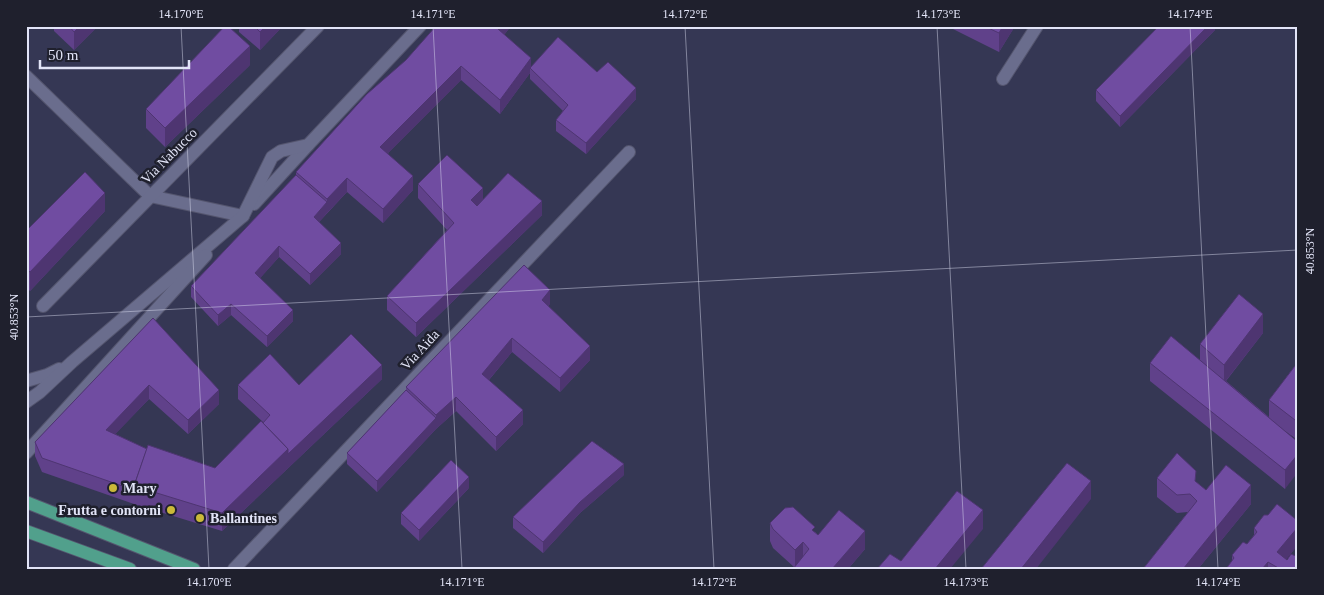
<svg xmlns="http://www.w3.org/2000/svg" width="1324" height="595" font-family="Georgia,serif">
<rect width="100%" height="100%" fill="#353754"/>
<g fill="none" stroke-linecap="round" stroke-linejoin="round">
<!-- minor casing -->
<g stroke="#54556e" stroke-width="14">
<g id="minor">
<polyline points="26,76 150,196 243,216"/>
<polyline points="1003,79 1037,26"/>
<polyline points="254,204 308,145"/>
<polyline points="43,306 318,26"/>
<polyline points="26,381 47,375 59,369"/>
<polyline points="26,402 40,392 72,362 243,216 272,157 281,151 308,145 420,26"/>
<polyline points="26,453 206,255"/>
<polyline points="234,569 629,152"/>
</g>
</g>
<!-- major casing -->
<g stroke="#54556e" stroke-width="14">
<g id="major">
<polyline points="26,502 194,569"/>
<polyline points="26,531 130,569"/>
</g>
</g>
<!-- minor -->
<use href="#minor" stroke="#6a6d8d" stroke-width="12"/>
<!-- major -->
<use href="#major" stroke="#51a08c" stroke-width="12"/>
</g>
<!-- wall -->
<g fill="#60418a">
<polygon points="54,26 98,26 74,50 54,31"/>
<polygon points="239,26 283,26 260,50 239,32"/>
<polygon points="511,26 504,35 531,67 597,72 636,99 586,154 556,131 556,120 563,111 530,79 530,73 500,114 461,80 388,153 413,190 383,223 347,192 319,222 341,254 310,285 279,257 260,278 293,321 267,347 231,315 218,326 191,297 191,286 296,175 296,172"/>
<polygon points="947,26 1015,26 999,52"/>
<polygon points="1215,26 1215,30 1120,127 1096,101 1096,90"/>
<polygon points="250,65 165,147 146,128 146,109"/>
<polygon points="418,184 483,199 542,215 416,337 387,310 387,296 447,230 418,198"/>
<polygon points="105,211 30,291 26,287 26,231"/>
<polygon points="550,304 548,307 590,360 560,392 512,352 489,380 523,424 496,451 456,411 436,429 377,492 347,464 347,453 406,390 406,387"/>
<polygon points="153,318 219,404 188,434 149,399 115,434 147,449 215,468 263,422 238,399 238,385 299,385 382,379 222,531 134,504 42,472 35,456 35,442"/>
<polygon points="1263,333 1226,381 1269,417 1269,400 1298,362 1298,434 1295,438 1282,429 1298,442 1285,489 1150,381 1150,363 1200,360 1200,344"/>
<polygon points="624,475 580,513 543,553 513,528 513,517"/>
<polygon points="1157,478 1196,482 1206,490 1251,504 1198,569 1143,569 1188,512 1177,513 1157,497"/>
<polygon points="469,488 419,541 401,524 401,513"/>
<polygon points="1298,521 1298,545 1286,559 1298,569 1226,569 1232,561 1232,555 1247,544 1254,535 1254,528"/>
<polygon points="770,523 815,532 818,535 865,549 848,569 793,569 794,567 773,548 770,541"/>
</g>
<!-- shaded-wall -->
<g fill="#4e3571">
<polygon points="80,26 98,26 74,50 74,32"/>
<polygon points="266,26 283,26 260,50 260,32"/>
<polygon points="500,26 511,26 498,43 498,29"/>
<polygon points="1003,26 1015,26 999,52 999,33"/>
<polygon points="1208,26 1215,26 1215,30 1120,127 1120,116"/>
<polygon points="250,46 250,65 165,147 165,128"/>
<polygon points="531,58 531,69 530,68 530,73 500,114 500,100"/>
<polygon points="461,66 461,80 380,161 380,147"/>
<polygon points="636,88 636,99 586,154 586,143"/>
<polygon points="413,176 413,190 383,223 383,209"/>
<polygon points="347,178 347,192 327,213 327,199"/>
<polygon points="483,188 483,202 471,214 471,200"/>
<polygon points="105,193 105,211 30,291 30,272"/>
<polygon points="542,201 542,215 416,337 416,323"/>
<polygon points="327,202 327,213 314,228 314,217"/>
<polygon points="341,243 341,254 310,285 310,274"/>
<polygon points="279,246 279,257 255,284 255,273"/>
<polygon points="550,290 550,304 542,314 542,300"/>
<polygon points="231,304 231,315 218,326 218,315"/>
<polygon points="293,310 293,321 267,347 267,336"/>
<polygon points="1263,314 1263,333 1224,383 1224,365"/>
<polygon points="512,338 512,352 482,388 482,374"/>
<polygon points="590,346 590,360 560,392 560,378"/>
<polygon points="382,365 382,379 222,531 222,513 288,449"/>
<polygon points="149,385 149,399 106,444 106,430"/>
<polygon points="219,390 219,404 188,434 188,420"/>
<polygon points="456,397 456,411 436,429 377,492 377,481 436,418 436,415"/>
<polygon points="523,410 523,424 496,451 496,437"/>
<polygon points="1298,416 1298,434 1295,438 1295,420"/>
<polygon points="1298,454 1298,472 1285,489 1285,470"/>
<polygon points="624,464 624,475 580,513 543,553 543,542 580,502"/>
<polygon points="469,477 469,488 419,541 419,530"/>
<polygon points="1091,481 1091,499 1036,569 1021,569"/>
<polygon points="1251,485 1251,504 1198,569 1183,569"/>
<polygon points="983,510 983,529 950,569 935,569"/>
<polygon points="1298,527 1298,545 1279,568 1277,552"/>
<polygon points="865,531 865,549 848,569 832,569"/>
<polygon points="803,542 803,560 795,568 795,550"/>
<polygon points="1268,562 1268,569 1262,569"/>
</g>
<!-- building -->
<g fill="#704ca1" stroke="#4e3571">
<polygon points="69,26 80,26 74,32"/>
<polygon points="225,26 228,26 250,46 165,128 146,109"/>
<polygon points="254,26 266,26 260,32"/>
<polygon points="436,26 500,26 498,29 531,58 500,100 461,66 380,147 413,176 383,209 347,178 327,199 296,172 367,94 406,60"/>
<polygon points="984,26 1003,26 999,33"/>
<polygon points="1159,26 1208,26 1120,116 1096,90"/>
<polygon points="558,37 597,72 608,62 636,88 586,143 556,120 568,105 530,68"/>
<polygon points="447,155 483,188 471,200 477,206 508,173 542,201 416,323 387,296 454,223 418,184"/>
<polygon points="85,172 105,193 30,272 26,269 26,231"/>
<polygon points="296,175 327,202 314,217 341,243 310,274 279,246 255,273 293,310 267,336 231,304 218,315 191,286"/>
<polygon points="524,265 550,290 542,300 590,346 560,378 512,338 482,374 523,410 496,437 456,397 436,415 406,387"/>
<polygon points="1239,294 1263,314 1224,365 1200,344"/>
<polygon points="153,318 219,390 188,420 149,385 106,430 147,449 134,486 134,490 42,458 35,442"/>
<polygon points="351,334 382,365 288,454 288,449 263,423 270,415 238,385 270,354 299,385"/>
<polygon points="1171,336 1298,442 1298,454 1285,470 1150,363"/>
<polygon points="1298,362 1298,416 1295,420 1269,400"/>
<polygon points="406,390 436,418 377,481 347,453"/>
<polygon points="261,421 288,449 222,513 134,486 148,445 215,468"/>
<polygon points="592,441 624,464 580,502 543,542 513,517"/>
<polygon points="1177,453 1196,471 1195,481 1206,490 1226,465 1251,485 1183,569 1143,569 1197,501 1190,494 1177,495 1157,478"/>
<polygon points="451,460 469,477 419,530 401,513"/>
<polygon points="1067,463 1091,481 1021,569 981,569"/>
<polygon points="957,491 983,510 935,569 877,569 890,554 901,561"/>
<polygon points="1277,504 1298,521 1298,527 1277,552 1287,560 1291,554 1298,557 1298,569 1280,569 1268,562 1262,569 1226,569 1234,558 1232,555 1243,542 1247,544 1257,532 1254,528 1264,515 1268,515"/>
<polygon points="793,507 815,527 812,530 818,535 839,510 865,531 832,569 793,569 809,549 803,542 795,550 773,529 770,523 785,508"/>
</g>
<!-- ticks -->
<path fill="none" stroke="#e2e4f7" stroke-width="1" stroke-opacity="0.45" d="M181,26L209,569M433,26L462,569M685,26L714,569M937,26L966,569M1190,26L1218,569M26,317L1298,250"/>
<!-- markers -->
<g fill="#cbb939" stroke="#1f202d" stroke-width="2">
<circle cx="113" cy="488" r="5"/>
<circle cx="171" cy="510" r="5"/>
<circle cx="200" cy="518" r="5"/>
</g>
<g text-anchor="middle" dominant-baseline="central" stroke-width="5" stroke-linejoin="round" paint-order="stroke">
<!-- street labels -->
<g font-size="14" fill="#e2e4f7" stroke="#1f202d">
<text transform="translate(169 156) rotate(-45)">Via Nabucco</text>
<text transform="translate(420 350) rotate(-47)">Via Aida</text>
</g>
<!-- poi labels -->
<g font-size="14" font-weight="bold" fill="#e2e4f7" stroke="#1f202d" text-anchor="start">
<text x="123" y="488">Mary</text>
<text x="161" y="510" text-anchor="end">Frutta e contorni</text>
<text x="210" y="518">Ballantines</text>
</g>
</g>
<!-- border -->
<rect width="1324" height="595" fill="none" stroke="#1f202d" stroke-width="55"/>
<!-- scale -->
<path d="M40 60v8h149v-8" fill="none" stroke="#e2e4f7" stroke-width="2.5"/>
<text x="48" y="60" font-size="15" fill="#e2e4f7" stroke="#1f202d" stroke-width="4" paint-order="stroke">50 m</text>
<rect x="28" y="28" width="1268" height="540" fill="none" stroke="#e2e4f7" stroke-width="2"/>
<g font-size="12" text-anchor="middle" fill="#e2e4f7">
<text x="181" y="18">14.170°E</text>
<text x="433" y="18">14.171°E</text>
<text x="685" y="18">14.172°E</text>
<text x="938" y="18">14.173°E</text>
<text x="1190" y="18">14.174°E</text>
<text transform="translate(1310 251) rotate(-90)" y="4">40.853°N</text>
<text transform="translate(14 317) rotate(-90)" y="4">40.853°N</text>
<text x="209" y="586">14.170°E</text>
<text x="462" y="586">14.171°E</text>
<text x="714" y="586">14.172°E</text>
<text x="966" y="586">14.173°E</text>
<text x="1218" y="586">14.174°E</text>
</g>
</svg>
